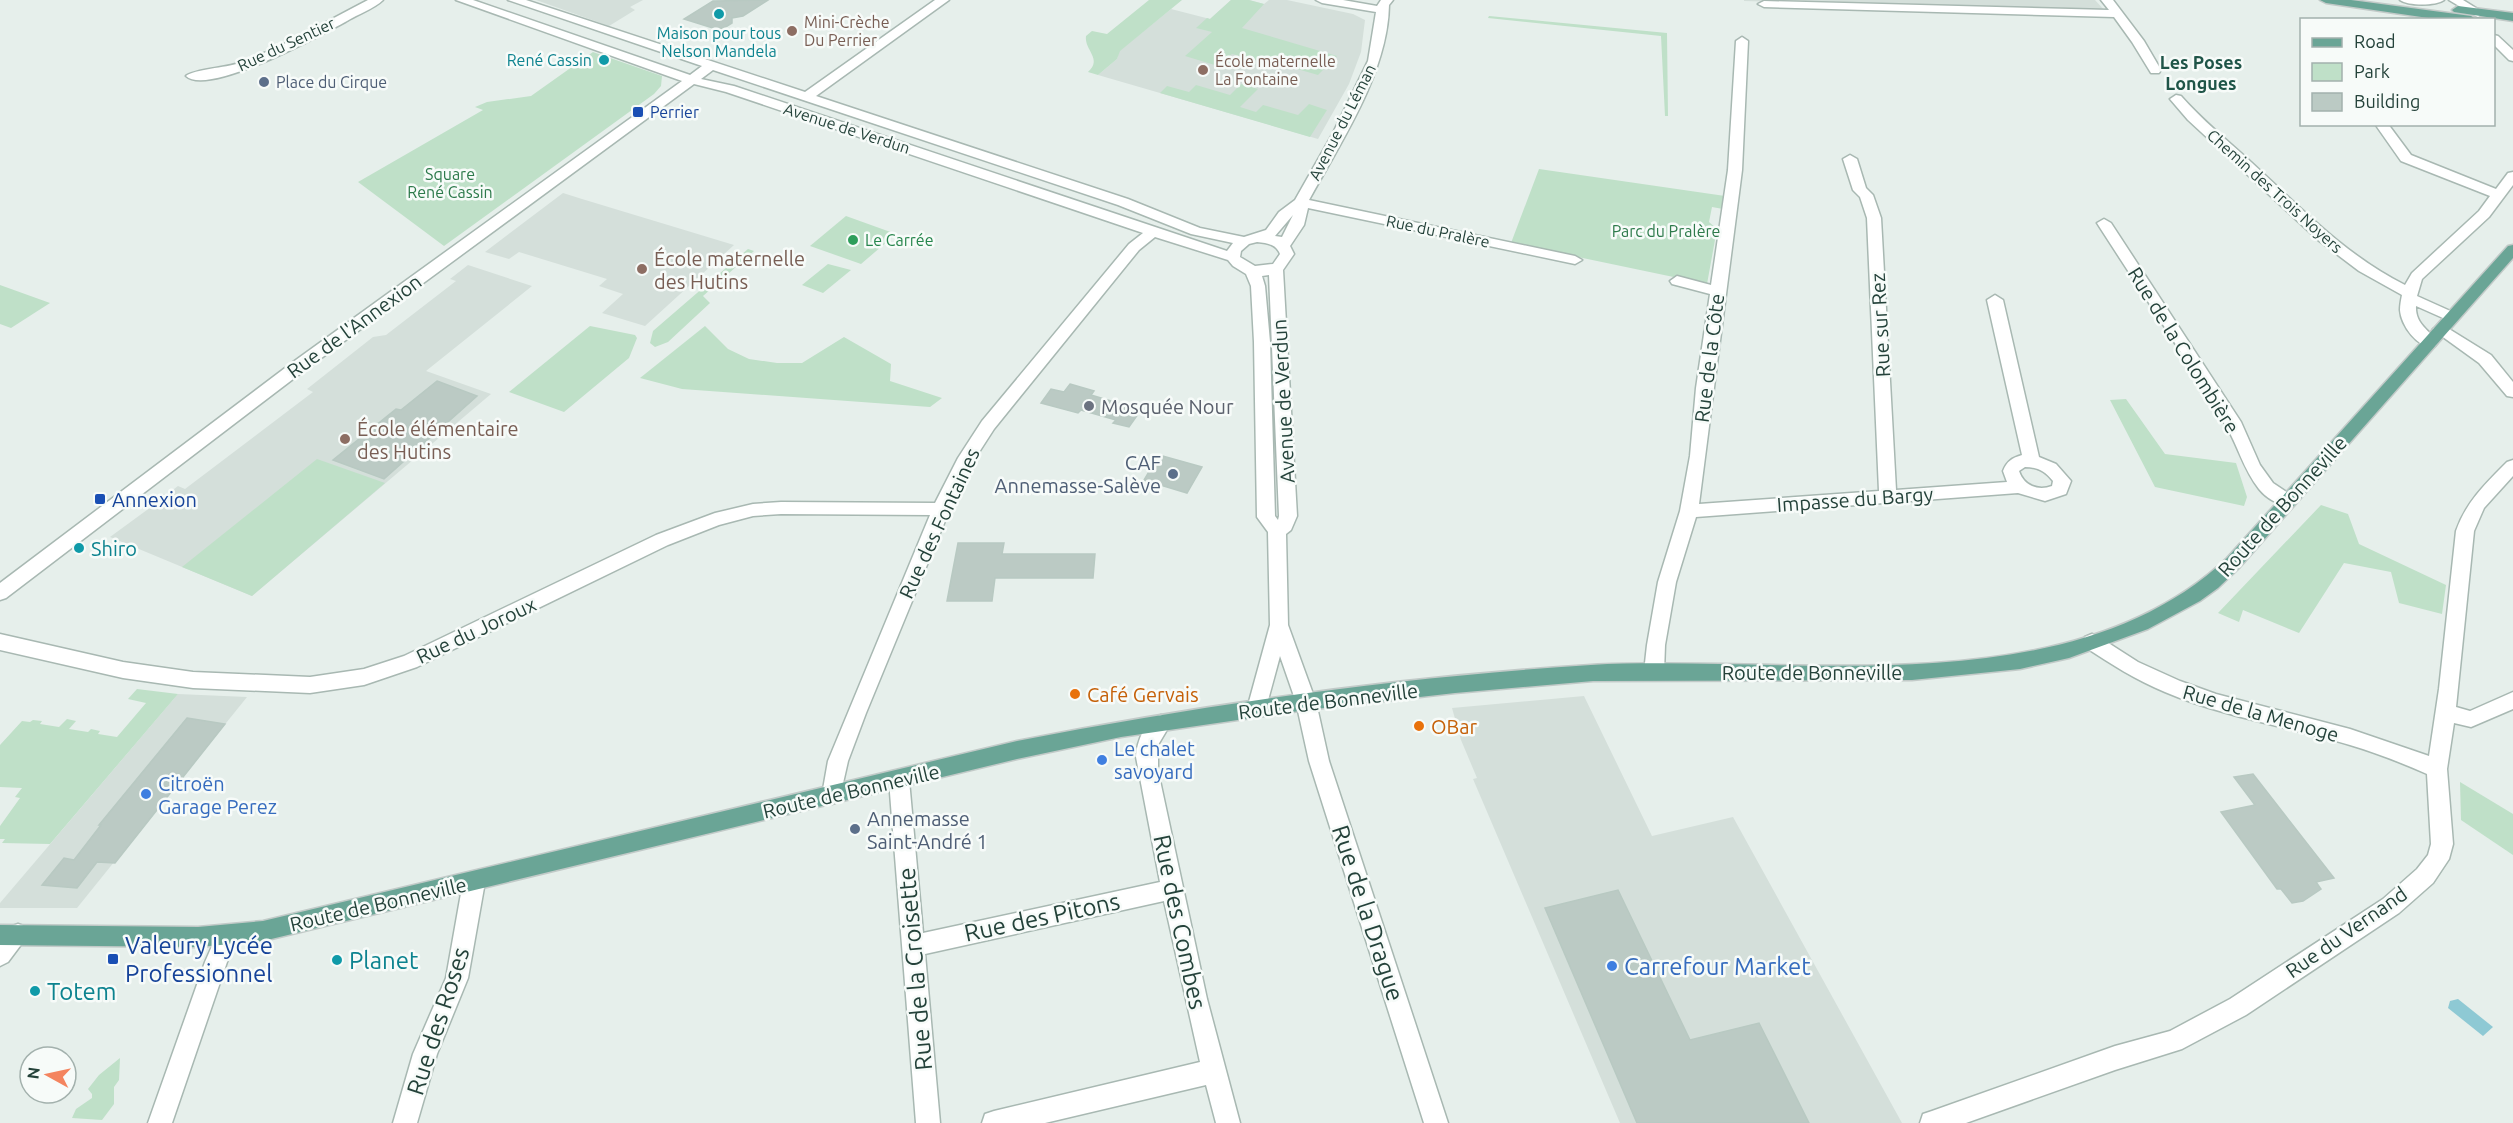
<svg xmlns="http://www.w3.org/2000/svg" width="2513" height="1123" font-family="Ubuntu,sans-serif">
<rect width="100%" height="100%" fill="#e6efeb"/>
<!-- built -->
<g fill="#d4dfda">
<polygon points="536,0 643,0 630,7 635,10 609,26"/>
<polygon points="1231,0 1249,0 1264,4 1269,0 1287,0 1353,14 1365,20 1361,52 1349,84 1318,139 1098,75 1117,59 1119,51 1171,9 1210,19"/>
<polygon points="1744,0 2095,0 2106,12 1744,1"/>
<polygon points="563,193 582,199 734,245 645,326 602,313 623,294 599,286 607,279 519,252 509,259 485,252"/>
<polygon points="468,265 532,286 426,371 491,394 252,596 110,537 151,507 148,505 162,494 166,495 178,486 185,489 313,392 307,389 373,337 386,335 456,281 450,279"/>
<polygon points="178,694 247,697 77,908 0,908 0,903"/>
<polygon points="1584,696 1652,836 1733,817 1902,1123 1620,1123 1473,779 1477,778 1461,740 1452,708"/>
</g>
<!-- green -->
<g fill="#bfe0c8">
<path d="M1149,0H1182L1120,51L1117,59L1098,75L1088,72C1103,59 1084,50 1086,36L1092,31L1107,34Z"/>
<polygon points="1231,0 1249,0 1264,4 1242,28 1337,56 1318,75 1266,60 1263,62 1232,54 1218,66 1185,56 1212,32 1196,28 1207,18 1210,19"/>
<polygon points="1489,16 1667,33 1668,116 1665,116 1661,36 1488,18"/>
<polygon points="593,52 662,76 661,86 654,94 444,246 358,182 483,110 475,107 487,102 531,96"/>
<polygon points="1241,84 1258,89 1240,107 1256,112 1263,105 1298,115 1309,104 1327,110 1310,137 1160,93 1167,86 1189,92 1196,85 1230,95"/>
<polygon points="1539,169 1725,196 1723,209 1712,207 1709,222 1717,229 1707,284 1511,243"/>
<polygon points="846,216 896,234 861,264 810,246"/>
<polygon points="748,249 754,251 703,296 710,303 668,342 655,347 650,343 653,331"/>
<polygon points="828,264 851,270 823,293 802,285"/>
<polygon points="0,285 50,303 11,328 0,324"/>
<polygon points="590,326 635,335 637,338 629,358 564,412 509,392"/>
<polygon points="705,326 728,349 749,359 777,363 802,363 844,337 891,364 890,381 942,398 930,407 682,389 640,378"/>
<polygon points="2126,399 2165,454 2236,463 2247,497 2244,506 2155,487 2110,400"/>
<polygon points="317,459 385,483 252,596 182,567"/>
<polygon points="2321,505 2348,514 2359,544 2446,585 2442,614 2399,603 2391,572 2344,563 2299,633 2243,610 2239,622 2218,613"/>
<polygon points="137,689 178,694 50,844 2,843 5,839 0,839 0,826 20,798 15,797 22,788 0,787 0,745 22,721 30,722 33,720 42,721 40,724 59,727 67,719 76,721 69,729 88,732 91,729 100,731 98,734 117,737 146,703 128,699"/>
<polygon points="2460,782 2513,814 2513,855 2461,820"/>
<polygon points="120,1058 119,1080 114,1087 114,1104 102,1120 72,1118 76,1109 92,1098 92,1094 88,1089 99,1075"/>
</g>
<!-- water -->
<polygon fill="#8ec9d4" points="2458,999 2493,1027 2483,1036 2448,1008 2450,1001"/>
<!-- building -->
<g fill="#bbcac4" stroke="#b8c9c2" stroke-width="1.5">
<polygon points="768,0 743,16 732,18 732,23 724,28 716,29 684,19 713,1"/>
<polygon points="437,381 477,396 384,479 333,460 396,409 401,410"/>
<polygon points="1070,384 1094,391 1091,395 1141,410 1129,427 1113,423 1116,420 1081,410 1078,413 1041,403 1051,389 1064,392"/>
<polygon points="1159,455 1202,467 1187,493 1144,480"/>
<polygon points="958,543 1004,543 1002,554 1095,554 1093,578 995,578 992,601 947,601"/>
<polygon points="187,718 225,724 115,863 97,862 77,888 42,885 64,858 74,860 101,825 99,825"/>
<polygon points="2253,774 2334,878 2316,882 2321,889 2303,901 2292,903 2281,889 2277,889 2221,812 2255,805 2234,777"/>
<polygon points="1618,890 1690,1040 1759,1023 1809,1123 1637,1123 1545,908"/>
</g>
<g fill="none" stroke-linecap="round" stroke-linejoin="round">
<!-- minor casing -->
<g stroke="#a8b8b2" stroke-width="3">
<g id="minor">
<path d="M368,0H383C374,9 358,14 347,21C323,34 208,97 186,76C194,69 226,68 239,63C284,47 325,22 368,0Z"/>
<path d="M456,0H473L690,75L702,66L508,0H526L805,92L935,0H949L816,96L1128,199L1200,228L1244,237L1266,230L1279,212L1295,200L1333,133L1368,61L1376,12L1322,3L1316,0H1343L1377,6L1381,0H1393L1389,5C1388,72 1341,142 1309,200L1575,256L1582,260L1575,264L1308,208L1304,225L1290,246L1294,254L1283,270L1297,516L1291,530L1286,534L1288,625L1316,702L1329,761L1448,1123H1424L1309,761L1296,702L1280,656L1264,715L1257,717L1250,715L1247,709L1270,625L1268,532L1257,517L1254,342L1251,286L1246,274L1233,266L1228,260L1155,237L1139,250L994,429L974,460L950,509L866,713L848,761L839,801L832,804L825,801L822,795L828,761L930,515L781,514L753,516L719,525L668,545L417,667L364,685L310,693L193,688L123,678L0,650V634L123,662L193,672L310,677L364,669L404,656L656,535L715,513L753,504L781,502L935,503L958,458L982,421L1129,244L1143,233L726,92L694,84L301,373L6,598L0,600V583L289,365L682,81ZM713,70L1118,205L1191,234L1233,243L1227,251L734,86L701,79ZM1293,215L1282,237L1275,236ZM1257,242C1267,243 1276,244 1280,254L1273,264L1255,266L1240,257L1241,251L1249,244ZM1269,275L1279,516L1278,520L1275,516L1270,342L1265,286L1262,276Z"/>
<polygon points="2101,0 2113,0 2144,41 2161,70 2159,73 2151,73 2132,42 2114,17 1764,7 1758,4 1764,1 2109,10"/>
<path d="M2400,0H2444C2436,6 2408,6 2400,0Z"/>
<polygon points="2449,0 2463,0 2484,13 2478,17 2474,15"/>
<polygon points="2494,35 2498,36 2513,50 2513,61 2509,60 2494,45"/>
<path d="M1742,37L1748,41L1742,170L1699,504L1879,491L1867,218L1860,197L1853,190L1843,159L1850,155L1857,159L1866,188L1873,195L1881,218L1896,490L2007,482L2003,471C2007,461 2012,458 2022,455L1987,300L1995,295L2003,300L2039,457L2056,464L2071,481L2066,494L2045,501L2018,493L1696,517L1676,582L1665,645L1664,672L1661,677L1654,680L1647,677L1644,672L1647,645L1658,582L1680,511L1690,456L1696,388L1710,294L1672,284L1670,281L1677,276L1711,285L1728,170L1736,41ZM2025,467C2037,467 2045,471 2053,481L2052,486C2038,491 2024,486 2019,471Z"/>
<path d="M2176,95L2181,96C2202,120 2227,140 2251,162C2300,207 2345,255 2405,285L2412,273L2479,211L2490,196L2401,161L2375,124H2388L2411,155L2496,189L2508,173L2513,172V185L2489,217L2422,279L2417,296L2457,314L2460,317L2452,322L2416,306C2415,324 2429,330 2438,342L2435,346C2418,350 2401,325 2400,310C2400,305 2401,300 2402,295L2359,271L2318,240L2188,120L2170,99Z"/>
<path d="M2104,219L2111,223L2241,422L2260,465L2273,483L2294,497L2297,501L2294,505C2283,509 2266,498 2259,489C2243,469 2238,445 2225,424C2185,356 2140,290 2097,223Z"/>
<polygon points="2441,324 2491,355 2513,382 2513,397 2507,396 2479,363 2436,332 2433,329"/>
<path d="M2513,460V476L2484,508L2474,531L2456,707L2470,711L2513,692V709L2471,727L2454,723L2447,769L2453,844L2449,859L2433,883L2399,913L2246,1015L2182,1049L2115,1070L1966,1123H1920L1923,1114L1932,1111L2115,1046L2170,1031L2230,999L2383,899L2417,869L2428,855L2431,844L2427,774C2402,763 2377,753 2350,745C2289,727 2224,717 2165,692C2136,680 2111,664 2085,647L2083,642L2085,637L2092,634L2099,637L2138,662L2180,681L2216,694L2350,729L2429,756L2439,689L2456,531C2466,502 2486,483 2507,462Z"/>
<path d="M1161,715L1168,717L1171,723L1158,745V771L1207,999L1240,1123H1216L1206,1085L1045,1123H982L985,1114L994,1111L1200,1062L1164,901L925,954L940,1123H916L889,780L892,774L899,771L906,774L909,780L923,933L1160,882L1136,757C1137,741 1145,720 1161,715Z"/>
<polygon points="474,872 482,875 485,882 468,978 437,1054 417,1123 393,1123 413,1054 446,978 463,882 466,875"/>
<polygon points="18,924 26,927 29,934 8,962 0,966 0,938 10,927"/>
<polygon points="228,925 236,928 239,935 227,962 172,1123 148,1123 205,962 220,928"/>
</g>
</g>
<!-- major casing -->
<g stroke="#c2cac8" stroke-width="3">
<g id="major">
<polygon points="2320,0 2351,0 2471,16 2477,20 2442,20 2326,3"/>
<polygon points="2458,6 2513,13 2513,21 2454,12 2452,10"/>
<path d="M2513,245V258L2239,568L2218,588L2200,601L2148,629L2069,658L2020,669L1912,680L1593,681L1455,693L1306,710L1121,737L1017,759L263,941L198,947L0,945V925L198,927L263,921L1017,741C1206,704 1399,677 1591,665C1790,654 2068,708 2227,558L2508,246Z"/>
</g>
</g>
<!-- minor -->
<use href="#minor" fill="#fff" fill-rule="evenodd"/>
<!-- major -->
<use href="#major" fill="#6aa596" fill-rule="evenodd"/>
</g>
<!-- markers -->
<g fill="#0f9aa8" stroke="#f7fbf9" stroke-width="2">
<circle cx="719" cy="14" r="6"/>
<circle cx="604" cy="60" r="6"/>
<circle cx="79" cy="548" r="6"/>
<circle cx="337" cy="960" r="6"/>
<circle cx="35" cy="991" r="6"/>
</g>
<g fill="#8d6e63" stroke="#f7fbf9" stroke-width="2">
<circle cx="792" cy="31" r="6"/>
<circle cx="1203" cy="70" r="6"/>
<circle cx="642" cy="269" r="6"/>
<circle cx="345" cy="439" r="6"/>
</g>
<g fill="#5c6f8a" stroke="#f7fbf9" stroke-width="2">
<circle cx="264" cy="82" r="6"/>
<circle cx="1173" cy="474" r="6"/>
<circle cx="855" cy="829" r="6"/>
</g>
<g fill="#1a4fb4" stroke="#f7fbf9" stroke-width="2">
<rect x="632" y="106" width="12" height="12" rx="3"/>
<rect x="94" y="493" width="12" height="12" rx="3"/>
<rect x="107" y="953" width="12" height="12" rx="3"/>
</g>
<circle fill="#2e9e5b" stroke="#f7fbf9" stroke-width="2" cx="853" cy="240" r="6"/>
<circle fill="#6b7280" stroke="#f7fbf9" stroke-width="2" cx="1089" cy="406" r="6"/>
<g fill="#e8710a" stroke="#f7fbf9" stroke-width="2">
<circle cx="1075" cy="694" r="6"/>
<circle cx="1419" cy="726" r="6"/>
</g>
<g fill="#3f7fe0" stroke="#f7fbf9" stroke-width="2">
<circle cx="1102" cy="760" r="6"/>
<circle cx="146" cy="794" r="6"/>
<circle cx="1612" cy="966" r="6"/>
</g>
<g text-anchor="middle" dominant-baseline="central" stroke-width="5" stroke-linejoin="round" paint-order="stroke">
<!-- far-education labels -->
<g font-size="16" fill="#785e54" stroke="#f7fbf9" text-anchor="start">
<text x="804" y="22">Mini-Crèche<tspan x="804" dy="18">Du Perrier</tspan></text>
<text x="1215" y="61">École maternelle<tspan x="1215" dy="18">La Fontaine</tspan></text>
</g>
<!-- far-culture labels -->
<g font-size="16" fill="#0d838f" stroke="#f7fbf9">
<text x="719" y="33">Maison pour tous<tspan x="719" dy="18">Nelson Mandela</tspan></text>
<text x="592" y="60" text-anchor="end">René Cassin</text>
</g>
<!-- far-street labels -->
<g font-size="16" fill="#24423a" stroke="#f7fbf9">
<text transform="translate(286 44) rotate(-25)">Rue du Sentier</text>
<text transform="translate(1342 122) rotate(-63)">Avenue du Léman</text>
<text transform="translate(847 128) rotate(18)">Avenue de Verdun</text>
<text transform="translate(2275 191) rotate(42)">Chemin des Trois Noyers</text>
<text transform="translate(1438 231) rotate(12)">Rue du Pralère</text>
</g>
<!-- far-service labels -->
<g font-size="16" fill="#4e5e75" stroke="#f7fbf9" text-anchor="start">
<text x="276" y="82">Place du Cirque</text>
</g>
<!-- far-transit labels -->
<g font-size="16" fill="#164399" stroke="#f7fbf9" text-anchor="start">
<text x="650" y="112">Perrier</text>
</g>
<!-- far-park labels -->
<g font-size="16" fill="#2d7a4b" stroke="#f7fbf9">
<text x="450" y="174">Square<tspan x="450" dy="18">René Cassin</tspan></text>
<text x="1666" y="231">Parc du Pralère</text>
</g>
<!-- far-leisure labels -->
<g font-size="16" fill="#27864d" stroke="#f7fbf9" text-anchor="start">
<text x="865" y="240">Le Carrée</text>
</g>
<!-- far-neighbourhood labels -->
<g font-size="18" font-weight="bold" fill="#1f5548" stroke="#f7fbf9">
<text x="2201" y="62">Les Poses<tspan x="2201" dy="21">Longues</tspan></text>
</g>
<!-- education labels -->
<g font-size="20" fill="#785e54" stroke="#f7fbf9" text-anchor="start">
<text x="654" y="258">École maternelle<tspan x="654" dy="23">des Hutins</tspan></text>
<text x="357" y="428">École élémentaire<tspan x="357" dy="23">des Hutins</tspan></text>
</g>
<!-- street labels -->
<g font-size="20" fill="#24423a" stroke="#f7fbf9">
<text transform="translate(1880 325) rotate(-93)">Rue sur Rez</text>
<text transform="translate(354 326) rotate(-36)">Rue de l'Annexion</text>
<text transform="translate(2184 350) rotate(58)">Rue de la Colombière</text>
<text transform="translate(1709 358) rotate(-83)">Rue de la Côte</text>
<text transform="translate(1283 401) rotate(-93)">Avenue de Verdun</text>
<text transform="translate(1855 499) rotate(-4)">Impasse du Bargy</text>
<text transform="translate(2282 506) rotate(-48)">Route de Bonneville</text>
<text transform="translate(939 523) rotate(-65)">Rue des Fontaines</text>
<text transform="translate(476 630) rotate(-25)">Rue du Joroux</text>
<text x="1812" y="672">Route de Bonneville</text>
<text transform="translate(1328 701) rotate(-7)">Route de Bonneville</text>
<text transform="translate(2261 713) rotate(16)">Rue de la Menoge</text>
<text transform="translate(851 791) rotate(-13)">Route de Bonneville</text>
<text transform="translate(378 904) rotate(-13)">Route de Bonneville</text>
<text transform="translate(2346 932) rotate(-35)">Rue du Vernand</text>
</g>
<!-- worship labels -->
<g font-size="20" fill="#5b616d" stroke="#f7fbf9" text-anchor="start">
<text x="1101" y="406">Mosquée Nour</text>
</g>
<!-- service labels -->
<g font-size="20" fill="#4e5e75" stroke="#f7fbf9" text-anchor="end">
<text x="1161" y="462">CAF<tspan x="1161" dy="23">Annemasse-Salève</tspan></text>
<text x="867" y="818" text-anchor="start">Annemasse<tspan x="867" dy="23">Saint-André 1</tspan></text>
</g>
<!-- transit labels -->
<g font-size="20" fill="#164399" stroke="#f7fbf9" text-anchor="start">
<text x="112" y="499">Annexion</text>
</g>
<!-- culture labels -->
<g font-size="20" fill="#0d838f" stroke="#f7fbf9" text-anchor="start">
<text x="91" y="548">Shiro</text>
</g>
<!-- food labels -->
<g font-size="20" fill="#c56008" stroke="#f7fbf9" text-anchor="start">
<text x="1087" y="694">Café Gervais</text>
<text x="1431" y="726">OBar</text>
</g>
<!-- shop labels -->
<g font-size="20" fill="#366cbe" stroke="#f7fbf9" text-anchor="start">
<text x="1114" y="748">Le chalet<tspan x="1114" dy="23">savoyard</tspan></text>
<text x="158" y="783">Citroën<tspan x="158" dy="23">Garage Perez</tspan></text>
</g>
<!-- near-street labels -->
<g font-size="24" fill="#24423a" stroke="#f7fbf9">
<text transform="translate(1368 913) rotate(72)">Rue de la Drague</text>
<text transform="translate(1042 917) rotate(-12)">Rue des Pitons</text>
<text transform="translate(1180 922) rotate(78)">Rue des Combes</text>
<text transform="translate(915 969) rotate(-95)">Rue de la Croisette</text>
<text transform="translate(438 1021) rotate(-72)">Rue des Roses</text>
</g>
<!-- near-transit labels -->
<g font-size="24" fill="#164399" stroke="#f7fbf9" text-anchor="start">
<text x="125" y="945">Valeury Lycée<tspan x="125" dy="28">Professionnel</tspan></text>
</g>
<!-- near-culture labels -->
<g font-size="24" fill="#0d838f" stroke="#f7fbf9" text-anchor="start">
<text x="349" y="960">Planet</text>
<text x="47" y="991">Totem</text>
</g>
<!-- near-shop labels -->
<g font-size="24" fill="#366cbe" stroke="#f7fbf9" text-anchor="start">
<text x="1624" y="966">Carrefour Market</text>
</g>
</g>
<!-- legend -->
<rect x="2300" y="18" width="195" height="108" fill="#f7fbf9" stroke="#a3b1ad" stroke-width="1.5"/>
<rect x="2312" y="38" width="30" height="9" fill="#6aa596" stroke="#a3b1ad" stroke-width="1.5"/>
<text x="2354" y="48" font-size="18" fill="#24423a">Road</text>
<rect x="2312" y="63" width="30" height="18" fill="#bfe0c8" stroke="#a3b1ad" stroke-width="1.5"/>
<text x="2354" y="78" font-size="18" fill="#24423a">Park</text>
<rect x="2312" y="93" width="30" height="18" fill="#bbcac4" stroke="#a3b1ad" stroke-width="1.5"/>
<text x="2354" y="108" font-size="18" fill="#24423a">Building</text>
<!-- north arrow -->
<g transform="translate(48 1075) rotate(278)"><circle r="28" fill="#f7fbf9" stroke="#a3b1ad" stroke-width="1.5"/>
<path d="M0-4.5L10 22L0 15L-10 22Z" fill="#f4845f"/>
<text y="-9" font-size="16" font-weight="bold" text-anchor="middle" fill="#24423a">N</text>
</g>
</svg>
